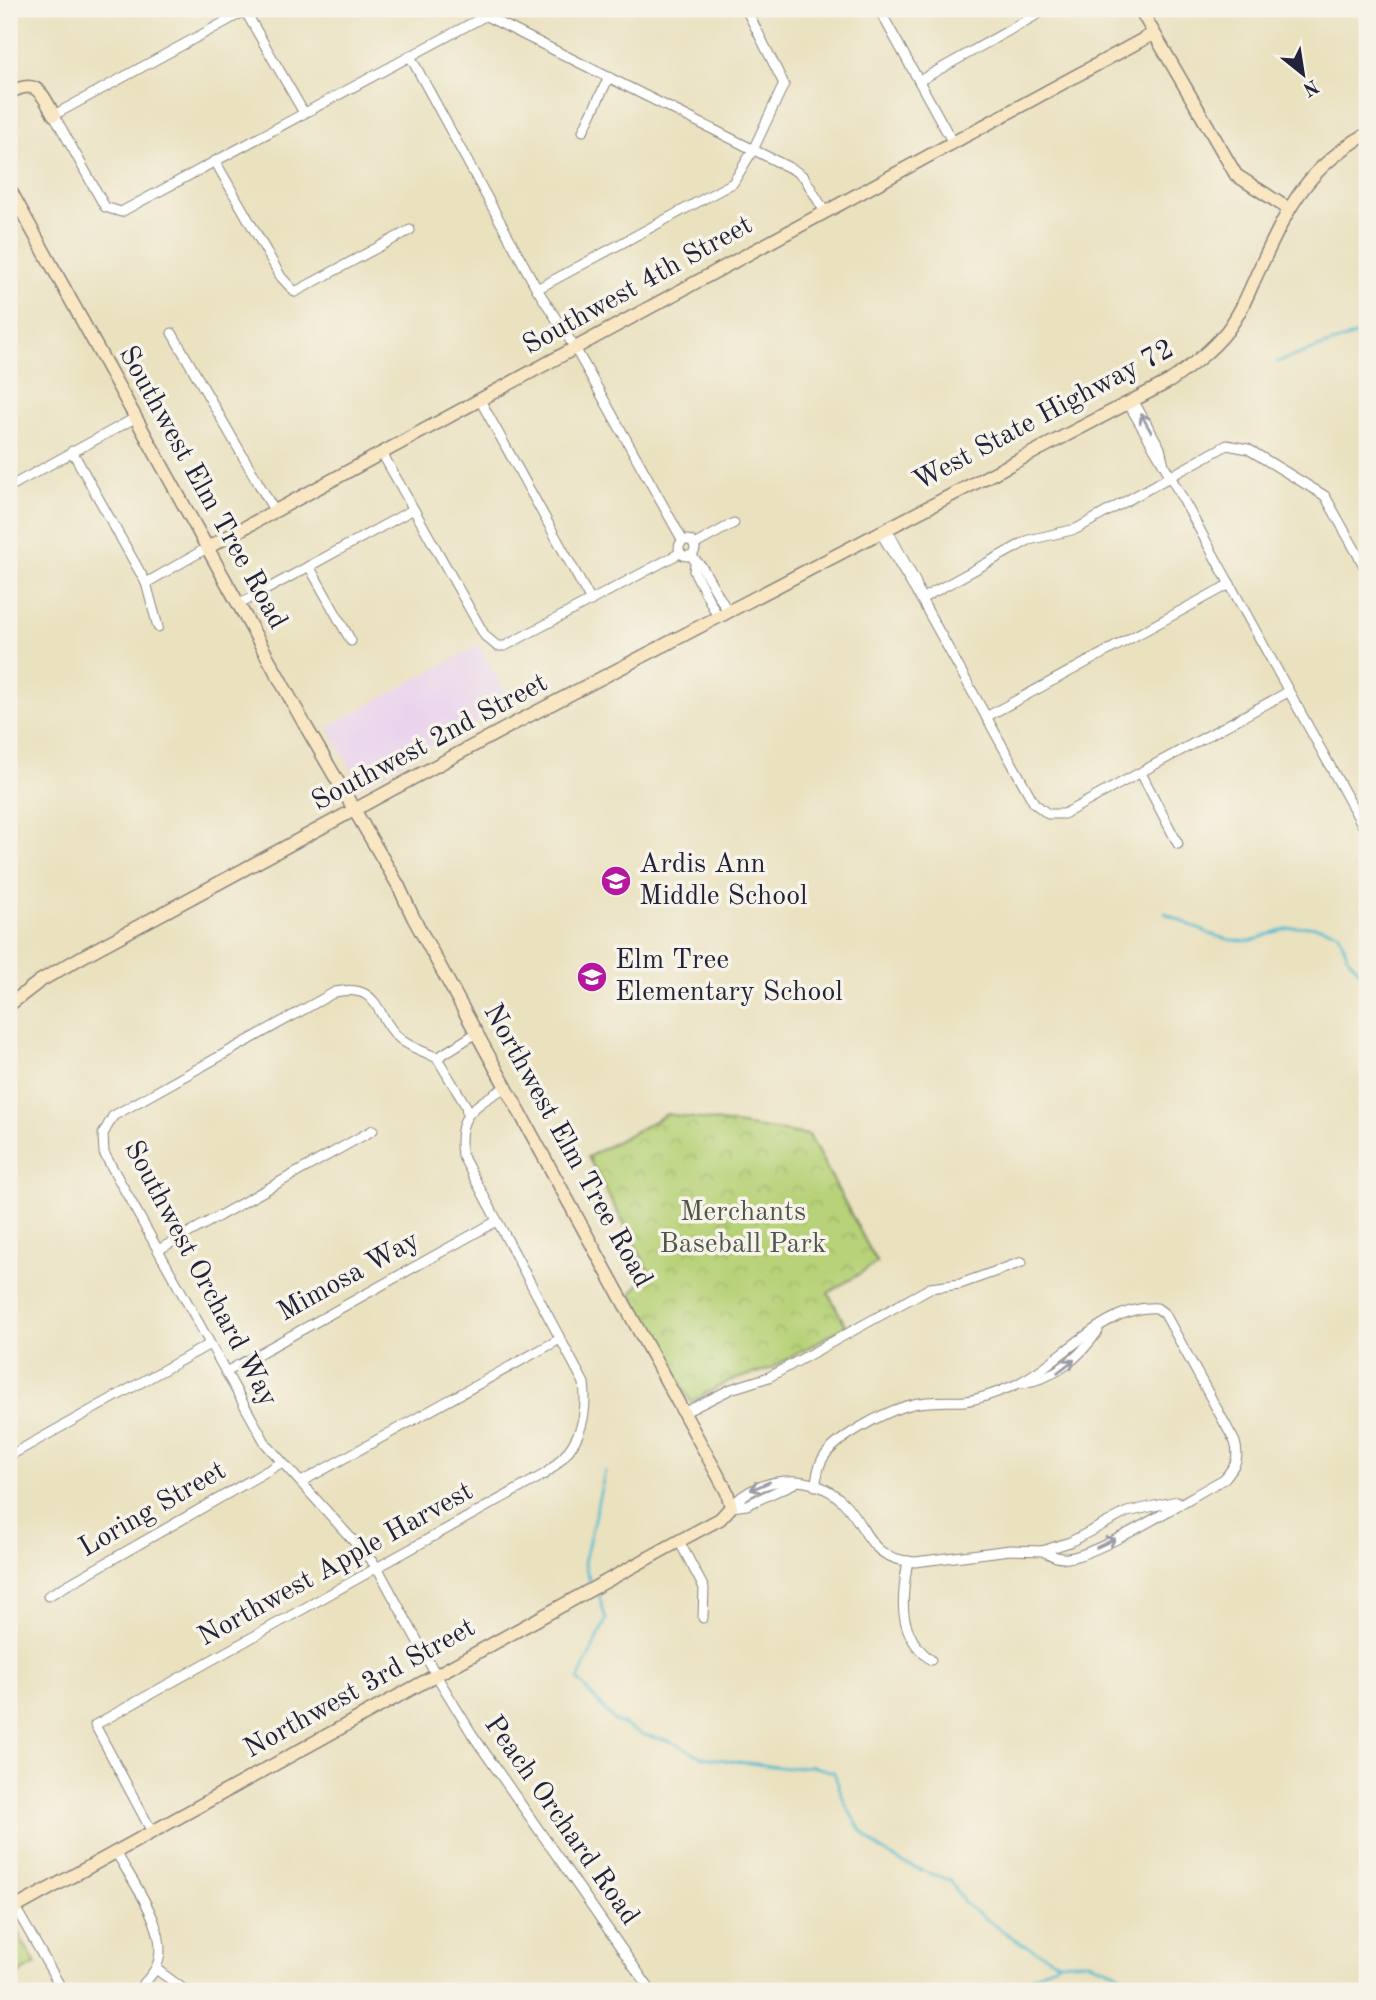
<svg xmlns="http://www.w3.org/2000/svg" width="1376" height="2000" font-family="'Old Standard TT',serif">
<defs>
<pattern id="park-crowns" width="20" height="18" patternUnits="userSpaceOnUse" patternTransform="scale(1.75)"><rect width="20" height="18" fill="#b7d278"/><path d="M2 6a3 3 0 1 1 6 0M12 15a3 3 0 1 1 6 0" fill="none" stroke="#9db469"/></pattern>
</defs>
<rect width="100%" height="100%" fill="#f7f3e8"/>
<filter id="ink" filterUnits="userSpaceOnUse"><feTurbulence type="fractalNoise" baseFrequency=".0143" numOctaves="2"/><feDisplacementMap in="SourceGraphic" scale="14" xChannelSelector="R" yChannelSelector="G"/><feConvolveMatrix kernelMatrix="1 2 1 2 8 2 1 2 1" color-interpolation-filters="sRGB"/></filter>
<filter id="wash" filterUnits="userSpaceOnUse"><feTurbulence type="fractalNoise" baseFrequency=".00686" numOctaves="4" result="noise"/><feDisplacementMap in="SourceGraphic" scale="28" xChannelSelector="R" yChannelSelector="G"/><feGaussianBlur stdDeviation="1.57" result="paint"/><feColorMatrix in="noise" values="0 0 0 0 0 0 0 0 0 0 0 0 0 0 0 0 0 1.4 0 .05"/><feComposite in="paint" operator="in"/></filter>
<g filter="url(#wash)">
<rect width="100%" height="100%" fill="#eae1bf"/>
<!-- built -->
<polygon fill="#e9d2ed" points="479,645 511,703 361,786 328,727"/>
<!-- park -->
<g fill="url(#park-crowns)" stroke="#6c7a5a" stroke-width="2">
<polygon points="667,1114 809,1135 877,1263 828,1293 846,1326 770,1369 729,1381 691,1402 631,1294 649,1271 588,1157"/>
<polygon points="9,1928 16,1930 36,1964 9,1980"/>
</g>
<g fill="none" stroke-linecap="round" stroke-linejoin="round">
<!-- stream -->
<g stroke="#53bbd0" stroke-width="2.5">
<polyline points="1277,362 1367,331"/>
<path d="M1165,913C1189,924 1214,939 1240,941C1257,942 1267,934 1281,930C1302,924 1319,925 1339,933L1349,959L1367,979"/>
<polyline points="590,1581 584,1563 605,1471"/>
<path d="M599,1595L606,1620L578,1680L614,1720L644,1735L670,1741L702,1757L787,1768L810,1766L834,1772C855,1842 883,1859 950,1880L964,1903L1020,1943L1059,1962H1089L1116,1972L1146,1991"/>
<polyline points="1008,1991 1059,1962"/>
</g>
</g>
</g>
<g filter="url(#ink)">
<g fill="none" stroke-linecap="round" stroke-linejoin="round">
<!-- street casing -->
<g stroke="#86827d" stroke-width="11">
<g id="street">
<polyline points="244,9 304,113"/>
<polyline points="472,9 794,170 804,177 825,212"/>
<polyline points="879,9 953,143"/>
<polyline points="245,11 54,115 105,207 121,212 498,9"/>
<polyline points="410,56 537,289 575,348 683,541"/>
<polyline points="919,81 1047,9"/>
<polyline points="583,131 609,77"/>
<polyline points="215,161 281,277 295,292 410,230"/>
<polyline points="537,289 733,183 753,150 784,84 746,9"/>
<polyline points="172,333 275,512"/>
<polyline points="480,400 591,601"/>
<polyline points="1128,403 1164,465 1160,448 1133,400"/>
<polyline points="72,451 146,583 158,627"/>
<polyline points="382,453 485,636 497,646 505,646 680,553"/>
<polyline points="1164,465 1367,833"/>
<polyline points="9,487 135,418"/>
<polyline points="887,529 916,583 921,599 1034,803 1048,814 1064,814 1288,692"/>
<polyline points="880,532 918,595"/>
<circle cx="687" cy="548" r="8"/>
<polyline points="694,545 734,523"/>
<polyline points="691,556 702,567 728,612"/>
<polyline points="695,563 694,571 718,617"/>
<polyline points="309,566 351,641"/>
<polyline points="146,583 207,548"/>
<polyline points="921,599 1029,540 1076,529 1227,445 1248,449 1325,496 1367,571"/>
<polyline points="238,605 412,510"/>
<polyline points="986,717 1230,584"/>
<polyline points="1141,773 1178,844"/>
<path d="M437,1058C424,1051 410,1048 399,1038C374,1015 381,983 335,992L113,1116L103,1134L104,1153L266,1444L377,1567L436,1675L472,1734L651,1991"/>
<polyline points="437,1058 466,1106 467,1113"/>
<polyline points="437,1058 478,1032"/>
<polyline points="158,1250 373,1130"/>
<polyline points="226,1372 495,1222"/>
<path d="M1023,1383C1057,1377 1078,1359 1098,1331"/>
<polyline points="683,1413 731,1389 769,1377 930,1288 960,1284 1022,1262"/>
<polyline points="9,1456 210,1344"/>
<polyline points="301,1482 560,1339"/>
<path d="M815,1486C817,1478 818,1467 822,1460C833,1439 883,1413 906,1406C925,1400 945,1402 964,1401C982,1399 999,1392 1015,1385C1059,1365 1104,1304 1157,1308L1165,1314L1235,1442C1240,1459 1235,1466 1224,1479C1190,1497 1101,1554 1068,1558C1058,1559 1051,1555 1042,1551"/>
<path d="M731,1507C758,1475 813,1471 843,1502C870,1530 867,1559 915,1562L1010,1550L1042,1551L1070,1542L1127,1512L1177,1501"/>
<polyline points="731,1507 747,1505 795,1483"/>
<polyline points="679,1541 704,1588 703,1618"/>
<path d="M908,1561C901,1599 897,1634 931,1660"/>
<polyline points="48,1596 281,1463"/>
<path d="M152,1832L95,1725L545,1474C576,1450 589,1423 584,1383L462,1155C456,1112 475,1107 507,1086"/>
<path d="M116,1852C132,1882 176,1937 154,1971C150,1978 142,1985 137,1991"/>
<polyline points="15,1907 63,1991"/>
<polyline points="156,1969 186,1991"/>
</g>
</g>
<!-- secondary casing -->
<g stroke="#86827d" stroke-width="15">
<g id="secondary">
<polyline points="1140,9 1236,175 1287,208"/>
<path d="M9,93C37,78 41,92 54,115"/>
<polyline points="9,188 305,725 398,885 413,917 727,1492 731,1507 720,1519 679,1541 9,1911"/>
<polyline points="207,548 1153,34"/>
<path d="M9,1005L40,981L87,954L519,721L1170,381C1191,366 1211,351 1227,331C1240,314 1248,294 1257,274C1287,211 1303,170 1367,134"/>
</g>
</g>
<!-- street -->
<use href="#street" stroke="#fff" stroke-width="9"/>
<!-- secondary -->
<use href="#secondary" stroke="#f9e7c3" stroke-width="12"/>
</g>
<!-- one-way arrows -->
<defs><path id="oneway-shaft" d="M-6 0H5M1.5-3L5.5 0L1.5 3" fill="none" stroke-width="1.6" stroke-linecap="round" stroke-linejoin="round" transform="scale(1.75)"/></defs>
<g stroke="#9c9ca7">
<use href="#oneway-shaft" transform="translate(1146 423) rotate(-119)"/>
<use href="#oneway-shaft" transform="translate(1066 1366) rotate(-37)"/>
<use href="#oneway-shaft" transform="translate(760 1486) rotate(157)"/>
<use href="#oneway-shaft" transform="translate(1106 1543) rotate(-26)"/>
</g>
</g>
<!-- icons -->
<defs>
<g id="school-disc" transform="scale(1.575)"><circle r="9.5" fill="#b5179e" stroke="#f7f3e8"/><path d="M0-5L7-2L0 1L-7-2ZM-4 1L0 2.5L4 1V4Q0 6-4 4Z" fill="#fff"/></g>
</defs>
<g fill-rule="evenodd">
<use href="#school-disc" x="616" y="881"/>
<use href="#school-disc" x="592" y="977"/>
</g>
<g text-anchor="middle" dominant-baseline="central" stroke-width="7" stroke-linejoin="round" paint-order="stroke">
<!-- street labels -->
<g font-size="28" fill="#22223b" stroke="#f7f3e8">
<text transform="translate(638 286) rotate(-29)">Southwest 4th Street</text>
<text transform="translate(1044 416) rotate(-28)">West State Highway 72</text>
<text transform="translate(202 488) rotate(61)">Southwest Elm Tree Road</text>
<text transform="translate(430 743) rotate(-28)">Southwest 2nd Street</text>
<text transform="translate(567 1146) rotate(61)">Northwest Elm Tree Road</text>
<text transform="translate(200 1274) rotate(62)">Southwest Orchard Way</text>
<text transform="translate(349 1277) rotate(-29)">Mimosa Way</text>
<text transform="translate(153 1510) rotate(-30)">Loring Street</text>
<text transform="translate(336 1565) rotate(-29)">Northwest Apple Harvest</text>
<text transform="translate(360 1689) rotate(-29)">Northwest 3rd Street</text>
<text transform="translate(561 1821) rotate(55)">Peach Orchard Road</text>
</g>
<!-- poi labels -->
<g font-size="28" fill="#22223b" stroke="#f7f3e8" text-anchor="start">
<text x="639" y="865">Ardis Ann<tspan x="639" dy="32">Middle School</tspan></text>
<text x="615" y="961">Elm Tree<tspan x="615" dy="32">Elementary School</tspan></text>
</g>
<!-- park labels -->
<g font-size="28" fill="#4f574d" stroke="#f7f3e8">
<text x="743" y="1213">Merchants<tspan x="743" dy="32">Baseball Park</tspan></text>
</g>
</g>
<!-- margin -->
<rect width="1376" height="2000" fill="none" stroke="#f7f3e8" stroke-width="35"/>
<!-- north arrow -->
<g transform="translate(1303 74) rotate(150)" stroke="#f7f3e8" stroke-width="5" paint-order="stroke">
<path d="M0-5L12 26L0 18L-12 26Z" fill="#22223b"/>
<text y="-10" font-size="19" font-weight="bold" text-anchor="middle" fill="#22223b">N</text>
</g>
</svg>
